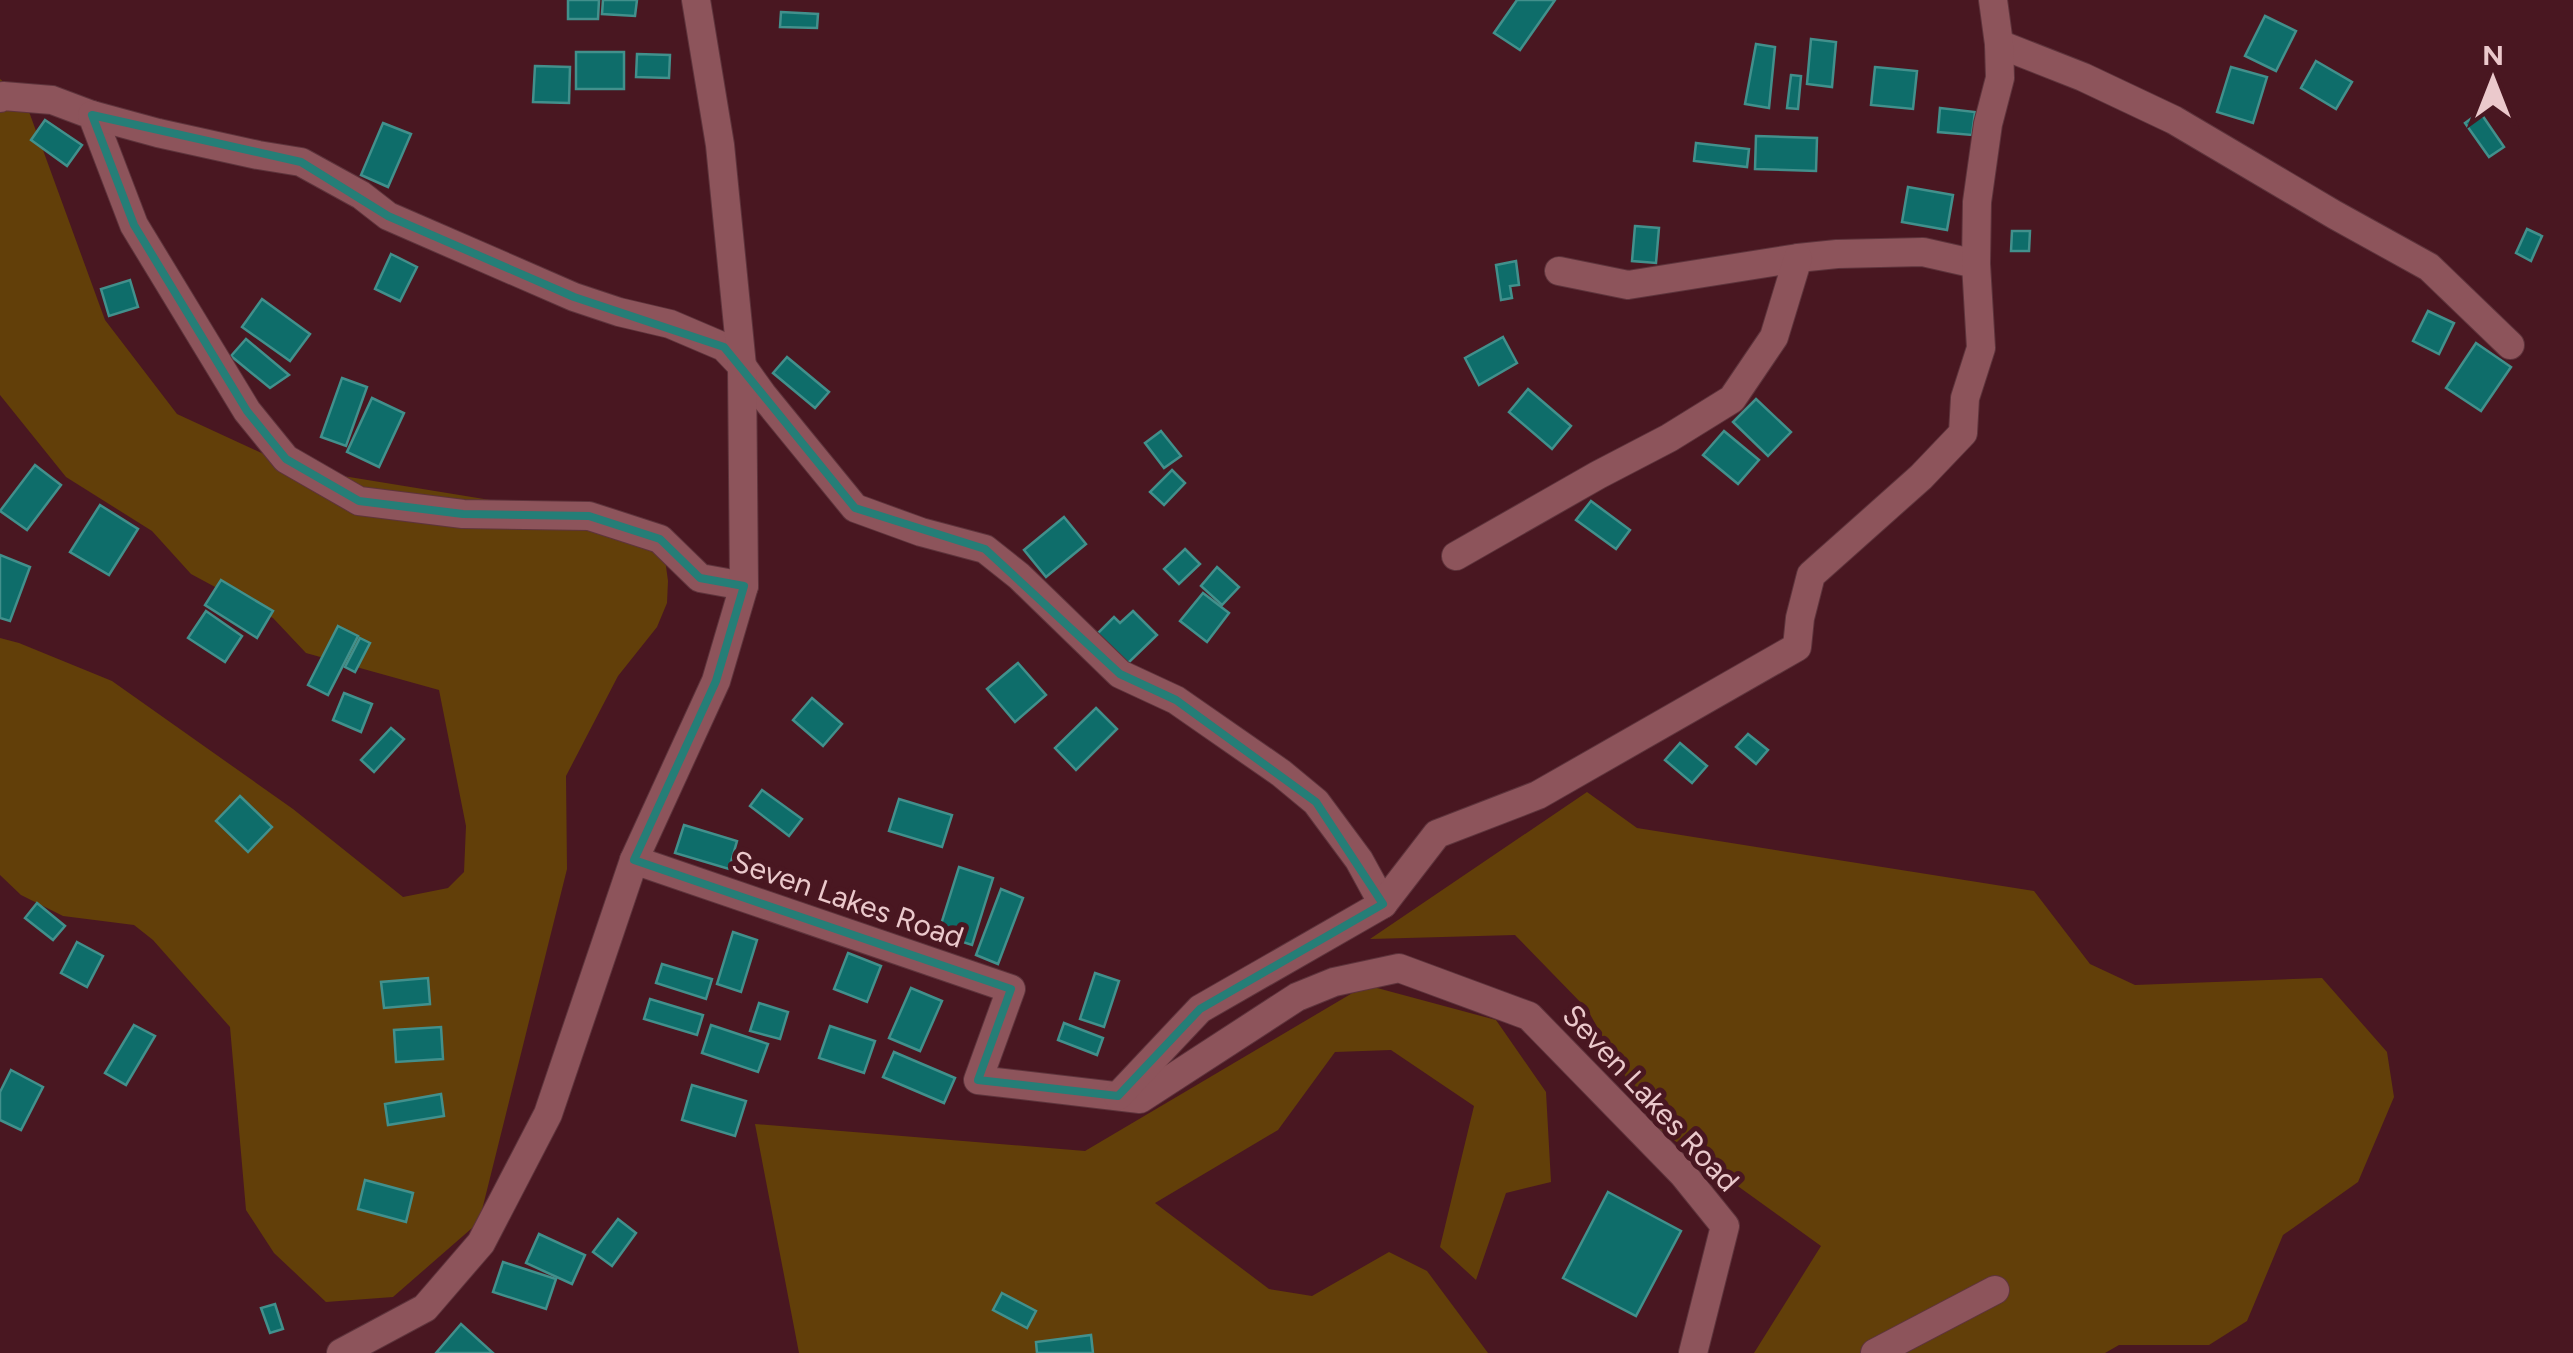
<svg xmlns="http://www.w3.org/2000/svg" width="2573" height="1353" font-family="Figtree,sans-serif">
<rect width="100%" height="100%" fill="#491721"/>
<!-- green -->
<g fill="#623f09">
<polygon points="0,79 24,98 105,320 177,414 294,468 589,516 665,559 668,581 667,603 657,627 618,676 566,776 567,869 479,1222 393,1297 326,1302 274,1253 246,1210 230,1027 153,940 134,925 63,916 21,895 0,875 0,638 19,643 112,681 293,809 403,897 448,888 464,872 466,826 439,690 306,653 273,618 191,574 152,531 66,477 0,395"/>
<polygon points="1587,792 1637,828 2034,891 2090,964 2135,985 2322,978 2387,1052 2394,1097 2358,1182 2283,1235 2247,1321 2209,1345 2119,1345 2105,1353 1754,1353 1821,1246 1653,1125 1587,1009 1515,935 1370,939"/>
<polygon points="1366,985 1496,1020 1546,1092 1551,1182 1506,1193 1476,1280 1440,1247 1474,1106 1391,1050 1335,1052 1278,1130 1155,1203 1269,1289 1312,1296 1389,1252 1427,1271 1488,1353 799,1353 755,1124 1085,1151"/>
</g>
<!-- building -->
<g fill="#0e6d6a" stroke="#42908c" stroke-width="2.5">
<polygon points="568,0 599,0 598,19 568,19"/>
<polygon points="603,0 637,0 635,16 602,14"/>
<polygon points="1517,0 1555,0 1520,50 1494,33"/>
<polygon points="781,12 818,14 817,28 780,27"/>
<polygon points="2265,16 2296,31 2276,71 2245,56"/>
<polygon points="1811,39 1836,42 1832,87 1807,84"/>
<polygon points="1756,44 1775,47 1769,108 1745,104"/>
<rect x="576" y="52" width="48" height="37"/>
<polygon points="637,54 670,55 669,78 636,77"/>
<polygon points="2316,61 2352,82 2336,109 2301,88"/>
<polygon points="535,66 570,67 569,103 533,102"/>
<polygon points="1875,67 1917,71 1913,109 1871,105"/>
<polygon points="2231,67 2267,77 2253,123 2217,112"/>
<polygon points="1791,75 1801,76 1798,109 1787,108"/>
<polygon points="1940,108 1975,112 1972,135 1938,132"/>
<polygon points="2480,112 2504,147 2489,157 2465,123"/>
<polygon points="45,120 82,145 67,166 31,140"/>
<polygon points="383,123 411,134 388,187 361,175"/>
<polygon points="1756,136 1817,138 1816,171 1755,169"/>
<polygon points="1696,143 1749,149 1747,167 1694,161"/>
<polygon points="1908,187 1953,195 1947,230 1902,222"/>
<polygon points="1635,226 1659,228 1656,263 1632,261"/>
<polygon points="2527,229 2542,236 2531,261 2516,253"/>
<polygon points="2012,231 2030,231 2029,251 2011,251"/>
<polygon points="391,254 417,267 400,301 375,289"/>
<polygon points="1516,261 1519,285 1510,286 1512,298 1501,300 1496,265"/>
<polygon points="130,280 138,307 109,316 101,289"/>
<polygon points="262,299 310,334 290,361 242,327"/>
<polygon points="2428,311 2454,323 2439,354 2413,341"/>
<polygon points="1503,337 1517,363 1479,385 1465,358"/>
<polygon points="246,339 289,375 270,388 231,356"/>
<polygon points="2476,343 2511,367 2481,411 2446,388"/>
<polygon points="787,357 829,392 815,408 773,373"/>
<polygon points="342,378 367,387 346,446 321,437"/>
<polygon points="1528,389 1571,426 1552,449 1509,412"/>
<polygon points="372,398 404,413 379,467 347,452"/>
<polygon points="1756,399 1791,432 1768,456 1733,422"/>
<polygon points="1161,431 1181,456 1164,468 1145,443"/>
<polygon points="1724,431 1759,460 1738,484 1703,455"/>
<polygon points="35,465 61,485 27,530 0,511"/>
<polygon points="1172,470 1185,483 1164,505 1150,492"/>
<polygon points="1591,501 1630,530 1616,549 1576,520"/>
<polygon points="100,505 138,529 109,575 70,552"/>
<polygon points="1064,517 1086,544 1046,577 1024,550"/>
<polygon points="1185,549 1200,564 1179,584 1164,569"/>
<polygon points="0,555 30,567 10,621 0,618"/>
<polygon points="1217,567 1239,587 1222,605 1201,586"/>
<polygon points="221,580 273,611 257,638 205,605"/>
<polygon points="1203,593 1229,613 1207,642 1180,621"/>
<polygon points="206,611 242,636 225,662 188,638"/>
<polygon points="1133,611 1157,635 1125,666 1095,636 1114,617 1120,623"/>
<polygon points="338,626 358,636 328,695 308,685"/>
<polygon points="360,638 370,643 355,672 345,667"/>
<polygon points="1018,663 1046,695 1015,722 987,689"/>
<polygon points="344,693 372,704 361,732 333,720"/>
<polygon points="812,698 842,724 823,746 793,720"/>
<polygon points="1096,708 1117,729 1076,770 1055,748"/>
<polygon points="391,728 404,739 374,772 361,760"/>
<polygon points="1748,734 1768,750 1756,764 1736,747"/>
<polygon points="1680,743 1707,766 1692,783 1665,760"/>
<polygon points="762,790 802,819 789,836 750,806"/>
<polygon points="240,796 272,827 248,852 216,821"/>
<polygon points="899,799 952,815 942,847 889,831"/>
<polygon points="684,825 737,841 729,869 675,853"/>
<polygon points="959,867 993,878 972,945 938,934"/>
<polygon points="1001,889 1023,898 998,964 976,955"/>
<polygon points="37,903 65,926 53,940 25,918"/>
<polygon points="733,932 757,940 741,992 717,984"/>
<polygon points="77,942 103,956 87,987 61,973"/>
<polygon points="848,953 881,966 867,1002 834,989"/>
<polygon points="662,964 712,979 706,999 656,983"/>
<polygon points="1095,973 1119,981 1104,1027 1080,1019"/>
<polygon points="428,978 430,1004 384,1008 381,982"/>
<polygon points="911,988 942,1001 920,1051 889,1038"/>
<polygon points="650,999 703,1015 697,1035 644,1019"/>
<polygon points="759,1003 788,1012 780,1039 750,1031"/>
<polygon points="1064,1023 1103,1038 1097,1055 1058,1040"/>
<polygon points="134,1025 155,1036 126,1085 105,1073"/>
<polygon points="711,1025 768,1044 758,1072 702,1053"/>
<polygon points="830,1026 875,1041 864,1073 819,1058"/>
<polygon points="441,1027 443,1059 396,1062 394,1030"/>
<polygon points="894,1052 955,1078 944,1103 883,1077"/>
<polygon points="11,1070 43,1087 21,1130 0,1120 0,1092"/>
<polygon points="692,1085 746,1101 735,1136 682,1120"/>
<polygon points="441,1094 444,1116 388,1125 385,1104"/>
<polygon points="365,1180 413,1193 406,1222 358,1209"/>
<polygon points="1608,1192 1681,1231 1636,1316 1563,1278"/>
<polygon points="618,1219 636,1233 612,1266 593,1252"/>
<polygon points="539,1234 585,1255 572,1284 526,1263"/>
<polygon points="503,1262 556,1279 546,1309 493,1292"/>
<polygon points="1002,1293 1036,1311 1027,1328 993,1310"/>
<polygon points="275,1304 283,1329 270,1333 261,1308"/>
<polygon points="461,1324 493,1353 436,1353"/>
<polygon points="1091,1335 1093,1353 1037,1353 1036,1342"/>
</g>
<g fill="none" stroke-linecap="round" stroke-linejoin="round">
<!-- minor casing -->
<g stroke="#5e343c" stroke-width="30">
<g id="minor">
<polyline points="1999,44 2083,77 2174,120 2335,215 2429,267 2510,345"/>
<polyline points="0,98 3,96 52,100 92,115 134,225 247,411 286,459 359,501 463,514 589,516 660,539 700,578 744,586"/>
<polyline points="92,115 158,133 258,155 301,162 361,195 388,216 574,297 619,312 670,324 724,347 742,366 762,394 855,508 921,532 985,549 1019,576 1120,674 1176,700 1281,773 1316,802 1359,860 1383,904"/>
<polyline points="1559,271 1628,285 1798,258 1837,254 1923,252 1976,264"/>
<polyline points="1456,556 1598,475 1669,438 1732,399 1774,337 1798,258"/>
<polyline points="634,860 1011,989 978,1080 1140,1099 1297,997 1334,982 1399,968 1529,1016 1683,1174 1725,1226 1693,1353"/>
<polyline points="1118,1096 1200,1009 1383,904 1437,834 1538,795 1797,647 1800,618 1811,575 1921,477 1963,433 1965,398 1981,348 1976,264 1977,202 1988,124 2000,78 1999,44 1993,0"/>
<polyline points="341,1353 425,1308 481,1243 548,1114 634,860 716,681 744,586 742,366 720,145 696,0"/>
<polyline points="1875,1353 1995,1290"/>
</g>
</g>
<!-- minor -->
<use href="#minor" stroke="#8d545b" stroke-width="28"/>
</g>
<!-- marked area -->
<path fill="none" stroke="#257e77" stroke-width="8" stroke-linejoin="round" d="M92,115L301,162L388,216L574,297L724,347L855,508L985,549L1120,674L1176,700L1316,802L1383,904L1200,1009L1118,1096L978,1080L1011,989L634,860L716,681L744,586L700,578L660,539L589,516L463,514L359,501L286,459L247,411L134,225Z"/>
<g text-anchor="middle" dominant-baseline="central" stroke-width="10" stroke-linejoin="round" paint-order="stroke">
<!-- street labels -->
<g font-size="30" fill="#ebc9cc" stroke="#491721">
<text transform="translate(848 899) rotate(19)">Seven Lakes Road</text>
<text transform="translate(1651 1098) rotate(47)">Seven Lakes Road</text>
</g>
</g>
<!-- north arrow -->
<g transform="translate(2493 80)" stroke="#491721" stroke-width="8" paint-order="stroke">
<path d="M0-8L18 38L0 25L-18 38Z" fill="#ebc9cc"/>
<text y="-15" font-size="28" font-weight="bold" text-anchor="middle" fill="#ebc9cc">N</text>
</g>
</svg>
